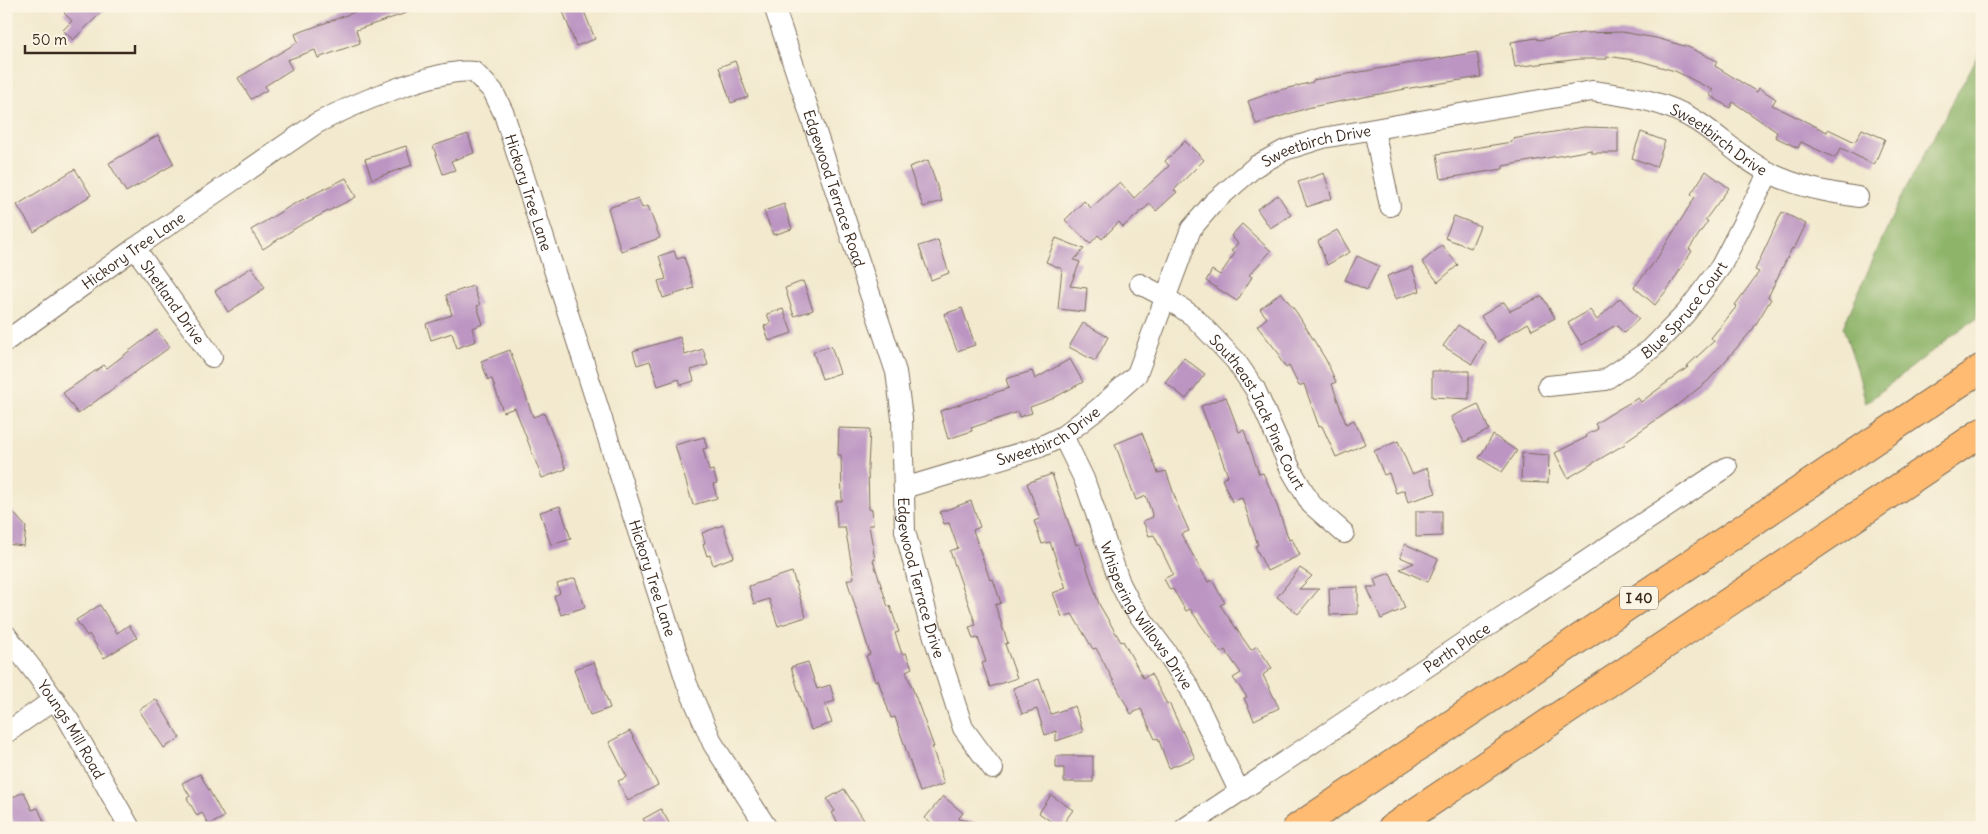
<svg xmlns="http://www.w3.org/2000/svg" width="1988" height="834" font-family="Delius,sans-serif">
<rect width="100%" height="100%" fill="#fcf5e5"/>
<filter id="ink" filterUnits="userSpaceOnUse"><feTurbulence type="fractalNoise" baseFrequency=".02" numOctaves="2"/><feDisplacementMap in="SourceGraphic" scale="10" xChannelSelector="R" yChannelSelector="G"/><feConvolveMatrix kernelMatrix="1 2 1 2 8 2 1 2 1" color-interpolation-filters="sRGB"/></filter>
<filter id="wash" filterUnits="userSpaceOnUse"><feTurbulence type="fractalNoise" baseFrequency=".0096" numOctaves="4" result="noise"/><feDisplacementMap in="SourceGraphic" scale="20" xChannelSelector="R" yChannelSelector="G"/><feGaussianBlur stdDeviation="1.12" result="paint"/><feColorMatrix in="noise" values="0 0 0 0 0 0 0 0 0 0 0 0 0 0 0 0 0 1.4 0 .05"/><feComposite in="paint" operator="in"/></filter>
<g filter="url(#wash)">
<rect width="100%" height="100%" fill="#f2e9ce"/>
<!-- forest -->
<polygon fill="#8db469" stroke="#646f44" points="1982,43 1982,315 1954,334 1866,403 1857,369 1843,327 1900,199 1974,63"/>
<g id="blocks">
<!-- building -->
<g fill="#bc95c3">
<polygon points="71,6 108,6 73,40 63,30 72,21 64,13"/>
<polygon points="371,6 421,6 421,8 356,30 360,43 318,58 315,50 287,60 292,69 265,86 267,90 251,99 238,78 298,42 295,34"/>
<polygon points="561,6 582,6 595,39 576,46"/>
<polygon points="1622,32 1656,38 1688,47 1717,61 1715,66 1757,92 1759,88 1776,99 1772,105 1827,132 1828,129 1855,142 1862,129 1885,139 1874,165 1841,148 1835,158 1801,142 1798,148 1775,137 1777,132 1733,102 1730,108 1709,95 1713,90 1675,71 1640,61 1607,56 1607,59 1580,59 1515,67 1511,42 1537,38 1538,40 1583,33"/>
<polygon points="1477,52 1481,77 1416,87 1311,107 1256,124 1248,101 1276,91 1313,82 1313,80"/>
<polygon points="735,61 748,97 731,103 719,67"/>
<polygon points="1584,127 1618,128 1618,153 1591,153 1591,150 1503,166 1503,169 1441,179 1437,154 1512,142 1512,139"/>
<polygon points="1641,132 1665,141 1656,167 1632,158"/>
<polygon points="468,134 474,153 451,161 455,170 443,174 433,146"/>
<polygon points="158,135 174,164 126,192 109,163"/>
<polygon points="1185,141 1204,160 1174,190 1177,192 1156,211 1150,204 1123,227 1119,222 1102,239 1098,235 1090,244 1065,220 1084,201 1091,208 1120,182 1134,198 1169,166 1165,161"/>
<polygon points="406,146 412,165 372,179 365,159"/>
<polygon points="928,160 942,201 923,207 909,167"/>
<polygon points="75,169 91,195 34,232 17,205"/>
<polygon points="1706,171 1729,188 1705,220 1708,221 1689,249 1692,251 1670,286 1655,305 1634,287 1656,260 1695,197 1691,194"/>
<polygon points="1324,173 1332,198 1307,207 1298,182"/>
<polygon points="346,178 356,197 299,226 263,249 251,230 292,205"/>
<polygon points="1278,195 1291,215 1270,228 1257,209"/>
<polygon points="638,198 642,208 648,206 660,238 621,251 608,208"/>
<polygon points="784,204 792,229 773,235 764,211"/>
<polygon points="1782,212 1806,224 1794,249 1792,248 1768,297 1771,299 1753,329 1708,381 1672,409 1624,442 1625,444 1568,478 1555,453 1587,437 1586,435 1598,429 1595,424 1617,410 1638,398 1641,402 1688,367 1687,366 1714,341 1711,338 1737,306 1735,305 1759,272 1755,270"/>
<polygon points="1454,216 1480,226 1471,248 1445,238"/>
<polygon points="1242,224 1271,251 1249,275 1252,277 1237,301 1206,281 1212,270 1220,275 1235,253 1231,251 1238,243 1231,236"/>
<polygon points="1337,230 1350,252 1327,265 1318,241"/>
<polygon points="1056,238 1084,249 1074,260 1080,262 1070,286 1087,288 1085,312 1058,309 1062,269 1046,262"/>
<polygon points="938,240 949,273 931,280 919,246"/>
<polygon points="1442,245 1458,265 1438,282 1422,262"/>
<polygon points="674,251 677,259 684,257 694,288 663,298 658,281 666,279 659,256"/>
<polygon points="1357,256 1379,266 1367,290 1345,280"/>
<polygon points="252,267 265,288 228,312 215,291"/>
<polygon points="1412,267 1420,291 1395,299 1387,276"/>
<polygon points="803,281 813,310 794,316 785,288"/>
<polygon points="473,286 480,305 477,306 483,324 472,328 476,341 457,348 452,333 431,340 426,324 452,315 446,295"/>
<polygon points="1281,292 1297,313 1326,360 1336,382 1332,384 1346,424 1354,420 1365,444 1336,457 1322,426 1319,427 1304,384 1299,386 1289,366 1286,368 1278,356 1280,355 1257,326 1267,318 1260,309"/>
<polygon points="1542,296 1555,318 1532,330 1528,323 1497,342 1481,316 1504,302 1510,311"/>
<polygon points="1620,298 1639,319 1624,333 1616,325 1582,345 1568,323 1590,310 1597,320"/>
<polygon points="962,308 975,345 957,351 944,314"/>
<polygon points="783,309 792,333 769,341 764,326 771,324 767,314"/>
<polygon points="1083,323 1108,337 1095,361 1069,347"/>
<polygon points="1458,325 1485,342 1472,364 1443,346"/>
<polygon points="157,330 170,347 78,414 63,393 104,365 107,368"/>
<polygon points="680,337 685,355 703,349 708,365 691,370 694,381 681,385 679,379 658,386 650,361 637,365 633,351"/>
<polygon points="831,346 840,373 822,379 813,352"/>
<polygon points="510,350 533,417 544,413 566,469 542,478 515,408 503,412 492,379 488,380 481,361"/>
<polygon points="1184,358 1205,374 1186,399 1165,382"/>
<polygon points="1070,359 1083,382 1052,399 1030,407 1032,413 1019,417 1018,412 971,428 972,431 948,439 940,411 1009,388 1006,379 1032,371 1035,379"/>
<polygon points="1432,371 1469,371 1469,399 1432,397"/>
<polygon points="1226,397 1239,432 1244,430 1259,474 1263,473 1274,497 1289,540 1292,539 1300,555 1267,571 1255,546 1258,545 1242,498 1232,502 1222,479 1228,476 1211,429 1210,430 1201,406"/>
<polygon points="1478,404 1489,430 1464,442 1451,417"/>
<polygon points="839,428 870,429 868,467 869,510 872,509 873,525 869,525 875,560 873,560 888,607 890,606 899,632 895,633 902,654 906,653 912,668 906,671 934,747 932,747 944,784 920,792 895,717 891,718 878,680 875,681 866,656 870,654 847,580 854,578 845,527 837,527 836,501 842,501 841,455 838,455"/>
<polygon points="1142,433 1158,473 1166,471 1178,506 1189,531 1181,534 1208,582 1212,580 1225,603 1220,605 1251,650 1257,646 1272,668 1263,675 1279,708 1254,720 1244,698 1247,697 1233,678 1241,673 1225,650 1221,653 1190,609 1186,611 1173,589 1170,590 1164,579 1173,574 1154,535 1149,536 1143,521 1153,517 1146,496 1136,500 1115,444"/>
<polygon points="1493,435 1517,451 1502,472 1479,458"/>
<polygon points="704,437 707,448 703,449 709,471 713,470 717,483 713,484 717,498 693,505 675,445"/>
<polygon points="1398,441 1412,474 1427,468 1436,493 1408,502 1404,490 1396,493 1389,473 1384,475 1374,451"/>
<polygon points="1522,453 1549,455 1548,483 1521,482"/>
<polygon points="1052,474 1076,545 1079,544 1099,604 1121,642 1123,641 1143,678 1151,674 1167,704 1169,703 1195,758 1169,768 1158,738 1155,739 1141,709 1131,714 1096,648 1093,649 1072,614 1062,617 1053,593 1066,588 1050,542 1042,544 1034,521 1040,519 1027,483"/>
<polygon points="971,501 980,527 973,530 990,580 993,579 1001,603 995,605 1008,643 1005,644 1017,678 990,687 982,663 986,662 978,638 973,639 969,627 976,625 950,551 958,548 949,523 944,524 940,512"/>
<polygon points="6,504 26,527 24,546 6,544"/>
<polygon points="560,506 571,539 551,545 540,512"/>
<polygon points="1416,511 1442,511 1442,536 1416,537"/>
<polygon points="723,525 734,557 713,565 710,555 707,556 703,544 705,543 702,533"/>
<polygon points="1405,544 1438,559 1428,582 1400,569 1414,563 1400,557"/>
<polygon points="1300,568 1312,576 1299,589 1319,589 1298,614 1277,597"/>
<polygon points="792,572 806,617 778,626 769,599 754,604 749,586"/>
<polygon points="1390,573 1405,608 1381,619 1367,587 1377,587 1374,579"/>
<polygon points="575,578 585,607 561,615 554,596 560,593 557,584"/>
<polygon points="1358,587 1358,614 1330,615 1329,588"/>
<polygon points="100,605 117,633 129,625 137,638 104,658 89,634 87,636 76,620"/>
<polygon points="594,662 610,708 590,715 574,669"/>
<polygon points="808,662 817,689 830,685 835,701 825,704 832,723 811,730 791,667"/>
<polygon points="1039,679 1051,714 1075,706 1083,732 1056,741 1056,731 1045,735 1037,709 1022,714 1013,688"/>
<polygon points="156,699 180,738 164,748 139,710"/>
<polygon points="630,731 658,785 628,801 618,781 627,777 609,742"/>
<polygon points="1056,756 1093,756 1093,782 1064,782 1064,768 1056,768"/>
<polygon points="200,774 224,817 209,825 202,813 197,816 187,798 190,796 182,783"/>
<polygon points="844,789 869,828 841,828 832,813 835,811 827,799"/>
<polygon points="24,792 32,810 38,808 47,828 16,828 6,806 6,800"/>
<polygon points="1051,795 1073,810 1060,828 1039,813"/>
<polygon points="943,796 963,813 958,819 977,823 976,828 936,828 925,818"/>
<polygon points="661,809 672,828 648,828 643,819"/>
</g>
</g>
</g>
<g filter="url(#ink)">
<use href="#blocks" fill-opacity="0" stroke="#7b6d5c" stroke-width="1"/>
<g fill="none" stroke-linecap="round" stroke-linejoin="round">
<!-- minor casing -->
<g stroke="#7b6d5c" stroke-width="22">
<g id="minor">
<path id="s1" d="M774,6L896,372L902,418L905,531L928,618L963,728L993,769"/>
<polyline points="1374,130 1390,206"/>
<path id="s2" d="M135,248L212,357"/>
<path id="s3" d="M1140,284L1165,297L1193,316L1235,360L1255,389L1291,470L1311,504L1344,533"/>
<path id="s4" d="M6,341L135,248L317,123C350,106 439,67 474,72L493,91L504,114L687,684L713,744L767,828"/>
<path id="s5" d="M1548,386L1605,380L1651,349L1686,313L1721,266L1769,172"/>
<path id="s6" d="M1063,436L1084,479L1120,583L1130,603L1167,653L1189,687L1239,791"/>
<path id="s7" d="M904,488L1040,447L1063,436L1098,409L1137,374L1191,229L1214,202L1256,166L1285,150L1323,138L1592,91C1630,96 1666,101 1698,122C1722,138 1743,160 1770,173C1798,187 1827,192 1858,197"/>
<path id="s8" d="M6,635L37,675L68,719L130,828"/>
<polyline points="6,733 55,699"/>
<path id="s9" d="M1185,828L1727,467"/>
</g>
</g>
<!-- highway casing -->
<g stroke="#7b6d5c" stroke-width="30">
<g id="highway">
<polyline points="1297,828 1982,368"/>
<polyline points="1392,828 1982,432"/>
</g>
</g>
<!-- minor -->
<use href="#minor" stroke="#fff" stroke-width="20"/>
<!-- highway -->
<use href="#highway" stroke="#ffbb71" stroke-width="28"/>
</g>
</g>
<g text-anchor="middle" dominant-baseline="central" stroke-width="4" stroke-linejoin="round" paint-order="stroke">
<!-- shield labels -->
<rect fill="#fcf5e5" stroke="#75675a" stroke-width="1" x="1620" y="586.5" width="38" height="23" rx="4"/>
<g font-size="14" font-weight="bold" fill="#3b2a1e">
<text x="1639" y="598">I 40</text>
</g>
<!-- street labels -->
<g font-size="15" fill="#3b2a1e" stroke="#fcf5e5">
<text stroke="none"><textPath href="#s7" startOffset="994">Sweetbirch Drive</textPath></text>
<text stroke="none"><textPath href="#s7" startOffset="574">Sweetbirch Drive</textPath></text>
<text stroke="none"><textPath href="#s1" startOffset="192">Edgewood Terrace Road</textPath></text>
<text stroke="none"><textPath href="#s4" startOffset="681">Hickory Tree Lane</textPath></text>
<text stroke="none"><textPath href="#s4" startOffset="156">Hickory Tree Lane</textPath></text>
<text stroke="none"><textPath href="#s2" startOffset="66">Shetland Drive</textPath></text>
<text stroke="none"><textPath href="#s5" startOffset="164">Blue Spruce Court</textPath></text>
<text stroke="none"><textPath href="#s3" startOffset="179">Southeast Jack Pine Court</textPath></text>
<text stroke="none"><textPath href="#s7" startOffset="154">Sweetbirch Drive</textPath></text>
<text stroke="none"><textPath href="#s1" startOffset="594">Edgewood Terrace Drive</textPath></text>
<text stroke="none"><textPath href="#s4" startOffset="1086">Hickory Tree Lane</textPath></text>
<text stroke="none"><textPath href="#s6" startOffset="199">Whispering Willows Drive</textPath></text>
<text stroke="none"><textPath href="#s9" startOffset="326">Perth Place</textPath></text>
<text stroke="none"><textPath href="#s8" startOffset="115">Youngs Mill Road</textPath></text>
</g>
</g>
<!-- margin -->
<rect width="1988" height="834" fill="none" stroke="#fcf5e5" stroke-width="25"/>
<!-- scale -->
<path d="M25 45v8h110v-8" fill="none" stroke="#3b2a1e" stroke-width="2.5"/>
<text x="32" y="45" font-size="15" fill="#3b2a1e" stroke="#fcf5e5" stroke-width="4" paint-order="stroke">50 m</text>
</svg>
